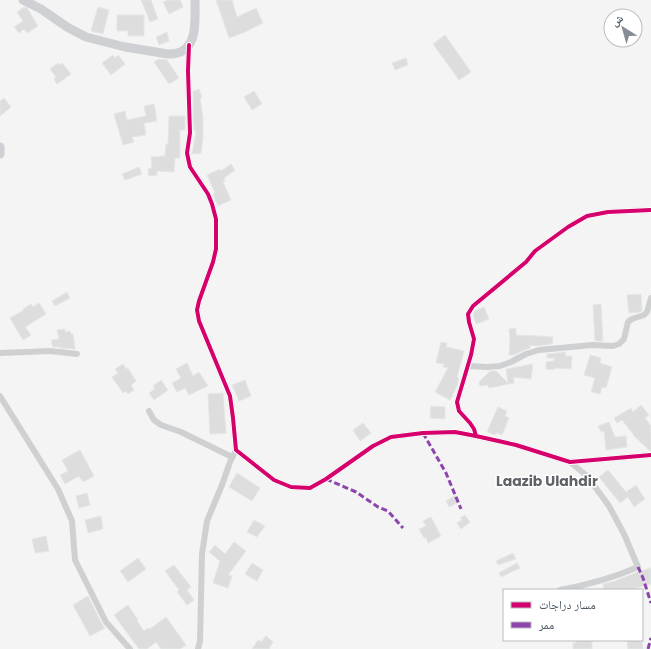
<svg xmlns="http://www.w3.org/2000/svg" width="651" height="649" font-family="Poppins,'Noto Naskh Arabic',sans-serif">
<rect width="100%" height="100%" fill="#f4f4f4"/>
<!-- building -->
<g fill="#ddddde" stroke="#e5e6e7">
<polygon points="141,0 151,0 158,19 150,22"/>
<polygon points="168,0 180,0 183,7 169,14 163,2"/>
<polygon points="216,0 232,0 237,17 256,8 263,23 243,33 229,38 227,32"/>
<polygon points="24,7 27,8 38,26 27,33 24,29 19,33 14,27 23,21 17,12"/>
<polygon points="98,7 109,10 103,34 91,31"/>
<polygon points="117,15 144,15 144,36 128,36 128,31 117,31"/>
<polygon points="167,32 169,41 159,45 156,37"/>
<polygon points="445,35 471,72 459,80 433,44"/>
<polygon points="113,55 115,58 118,55 125,64 111,75 102,63"/>
<polygon points="406,58 408,65 395,70 392,63"/>
<polygon points="159,59 167,60 179,78 169,84 154,62"/>
<polygon points="58,63 60,65 62,63 71,74 57,84 54,79 56,77 50,69"/>
<polygon points="199,89 202,97 200,98 203,118 203,138 201,153 192,154 196,131 194,131 193,91"/>
<polygon points="254,91 262,104 252,110 244,97"/>
<polygon points="4,98 11,107 0,116 0,101"/>
<polygon points="154,104 157,121 144,123 146,135 132,137 134,142 123,145 114,114 125,111 127,120 146,116 144,106"/>
<polygon points="169,116 185,116 185,130 180,130 180,158 175,158 174,172 157,171 157,175 149,176 148,169 152,168 151,157 165,156 166,144 168,144"/>
<polygon points="231,164 235,170 224,178 225,181 223,182 231,200 218,206 213,194 215,193 207,175 220,169 221,171"/>
<polygon points="139,167 142,174 125,180 122,174"/>
<polygon points="67,292 70,298 55,306 52,301"/>
<polygon points="641,294 642,311 639,312 629,313 627,295"/>
<polygon points="39,303 46,314 25,327 31,335 23,340 10,318 24,310 23,309 31,304 33,307"/>
<polygon points="601,304 603,341 595,341 593,305"/>
<polygon points="484,307 489,319 476,324 473,315 475,311"/>
<polygon points="516,328 516,335 539,336 553,337 552,344 537,346 530,345 530,348 524,350 514,355 509,355 510,340 509,329"/>
<polygon points="65,329 65,332 70,331 71,334 73,334 75,349 60,348 60,347 53,347 51,340 59,339 57,330"/>
<polygon points="441,342 447,343 446,347 464,351 457,377 459,378 457,386 450,400 435,392 448,368 443,367 444,364 436,363"/>
<polygon points="566,352 565,356 572,356 571,369 563,368 563,369 554,368 554,370 546,369 546,362 554,361 554,358 547,358 547,354"/>
<polygon points="590,355 601,358 600,363 612,367 606,388 602,387 600,394 591,392 595,378 584,375"/>
<polygon points="187,363 193,376 199,372 208,386 189,395 185,388 177,392 172,383 181,378 176,369"/>
<polygon points="123,364 126,369 128,368 136,381 131,385 134,390 128,394 126,391 123,393 112,377 118,373 115,369"/>
<polygon points="533,364 531,379 513,377 514,383 489,388 488,385 480,386 479,382 490,371 496,371 508,383 506,369"/>
<polygon points="161,380 168,390 154,400 149,393 155,389 153,386"/>
<polygon points="245,380 251,396 239,401 232,385"/>
<polygon points="223,393 226,433 210,434 208,394"/>
<polygon points="641,405 649,415 645,418 651,426 651,451 650,451 633,435 634,435 622,420 617,423 614,418 631,408 633,412"/>
<polygon points="431,406 445,407 445,419 430,418"/>
<polygon points="498,407 507,411 505,416 509,418 502,435 496,433 495,435 487,432"/>
<polygon points="609,422 615,437 626,436 627,447 606,450 604,431 601,432 598,426"/>
<polygon points="363,423 371,433 360,441 353,430"/>
<polygon points="80,450 94,476 83,482 79,476 65,484 60,475 68,471 62,460"/>
<polygon points="608,470 626,492 636,485 645,499 634,507 628,497 620,503 599,477"/>
<polygon points="237,473 260,488 252,501 229,487"/>
<polygon points="87,493 90,505 79,508 76,496"/>
<polygon points="456,495 459,502 449,507 446,501"/>
<polygon points="465,515 470,522 461,529 457,523 462,520 460,518"/>
<polygon points="101,516 103,529 88,533 85,520"/>
<polygon points="431,517 441,536 428,543 426,537 424,538 419,529 426,526 423,521"/>
<polygon points="254,520 265,526 257,537 247,532"/>
<polygon points="46,536 49,551 35,553 32,539"/>
<polygon points="234,542 246,551 228,575 232,576 228,588 213,583 220,561 209,552 215,545 225,554"/>
<polygon points="513,553 516,559 498,565 496,561"/>
<polygon points="138,558 146,569 128,582 120,571"/>
<polygon points="252,563 263,570 257,581 245,574"/>
<polygon points="517,563 520,568 501,577 499,573"/>
<polygon points="174,565 191,587 187,590 194,600 187,605 177,592 179,590 165,571"/>
<polygon points="651,568 651,584 630,590 604,590 603,584 615,581 638,572"/>
<polygon points="88,596 102,624 105,628 90,636 73,605"/>
<polygon points="128,605 138,620 137,621 144,631 148,628 150,629 166,617 186,645 180,649 161,649 156,642 147,649 139,649 114,615"/>
<polygon points="266,636 273,642 269,648 270,649 252,649 258,640 261,642"/>
<polygon points="576,640 592,640 592,649 573,649 573,643 576,643"/>
<polygon points="627,640 642,640 643,649 628,649"/>
</g>
<g fill="none" stroke-linecap="round" stroke-linejoin="round">
<!-- minor -->
<g stroke="#ced0d2" stroke-width="6">
<polyline points="189,45 188,71 190,133 187,153 190,167 208,194 212,204 216,219 216,249 213,262 199,301 197,310 199,321 230,396 233,418 236,450 274,480 291,487 310,488 326,479 373,446 391,437 423,433 455,432 476,436 516,445 570,462 651,455"/>
<polyline points="0,353 50,351 77,354"/>
<polyline points="468,366 487,367 500,366 511,362 526,354 539,350 592,345 613,346 619,344 624,339 628,322 632,319 644,315 647,312 651,298"/>
<polyline points="0,396 58,489 72,521 75,560 106,622 130,649"/>
<polyline points="149,411 154,420 161,425 181,432 232,457"/>
<polyline points="476,436 474,429 470,423 459,411 457,402 471,355 474,339 469,322 468,314 473,306 526,262 535,251 568,227 587,216 608,212 651,210"/>
<path d="M560,590C587,585 613,578 638,567L624,534L609,506L587,476L570,462"/>
<polyline points="198,649 200,641 202,554 207,521 222,485 230,462 236,450"/>
</g>
<!-- secondary -->
<g stroke="#ced0d4" stroke-width="9">
<path d="M23,0L41,9L67,27L86,37L125,47L168,54C199,55 195,22 195,0"/>
<polyline points="0,147 0,154"/>
</g>
<!-- quiet -->
<g stroke="#8e44ad" stroke-width="3" stroke-dasharray="6 3" stroke-linecap="butt">
<polyline points="423,433 446,473 461,509"/>
<polyline points="326,479 356,492 378,507 388,511 403,528"/>
<polyline points="638,567 643,578 651,603"/>
<polyline points="648,649 651,638"/>
</g>
<!-- cycleway casing -->
<g stroke="#fff" stroke-width="6">
<g id="cycleway">
<polyline points="189,45 188,71 190,133 187,153 190,167 208,194 212,204 216,219 216,249 213,262 199,301 197,310 199,321 230,396 233,418 236,450 274,480 291,487 310,488 326,479 373,446 391,437 423,433 455,432 476,436 516,445 570,462 651,455"/>
<polyline points="476,436 474,429 470,423 459,411 457,402 471,355 474,339 469,322 468,314 473,306 526,262 535,251 568,227 587,216 608,212 651,210"/>
</g>
</g>
<!-- cycleway -->
<use href="#cycleway" stroke="#d6006c" stroke-width="4"/>
</g>
<g text-anchor="middle" dominant-baseline="central" stroke-width="3" stroke-linejoin="round" paint-order="stroke">
<!-- quarter labels -->
<g font-size="14" font-weight="bold" fill="#5f6368" stroke="#fff">
<text x="547" y="481">Laazib Ulahdir</text>
</g>
</g>
<!-- legend -->
<rect x="503" y="589" width="140" height="52" fill="#ffffff" stroke="#b7bbc0"/>
<rect x="511" y="602" width="20" height="6" fill="#d6006c" stroke="#b7bbc0"/>
<text x="539" y="609" font-size="12" fill="#4a5661">مسار دراجات</text>
<rect x="511" y="622" width="20" height="6" fill="#8e44ad" stroke="#b7bbc0"/>
<text x="539" y="629" font-size="12" fill="#4a5661">ممر</text>
<!-- north arrow -->
<g transform="translate(623 28) rotate(323)"><circle r="19" fill="#ffffff" stroke="#b7bbc0"/>
<path d="M0-3L7 15L0 10L-7 15Z" fill="#868d94"/>
<text y="-6" font-size="11" font-weight="bold" text-anchor="middle" fill="#4a5661">ش</text>
</g>
</svg>
